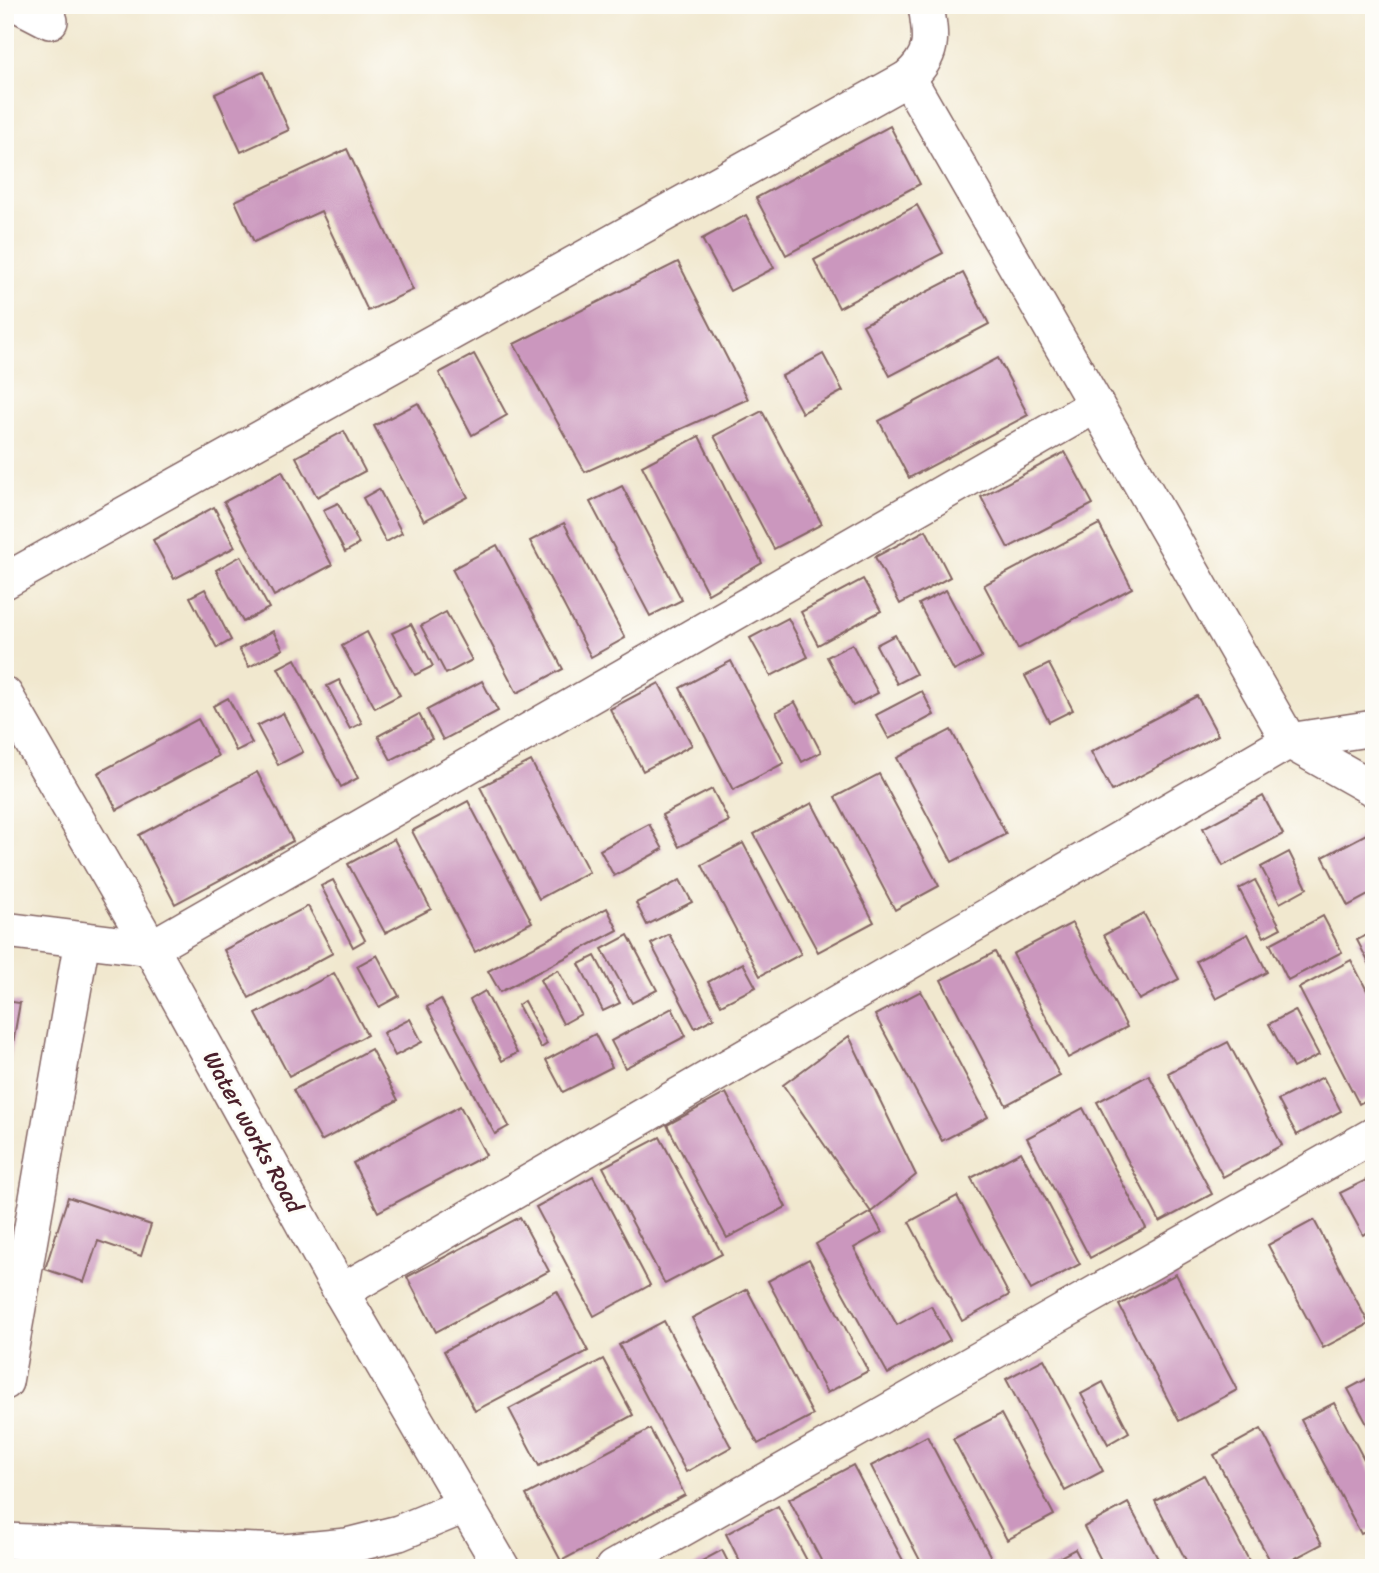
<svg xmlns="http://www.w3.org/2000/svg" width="1379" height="1573" font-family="Sriracha,sans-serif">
<rect width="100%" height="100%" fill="#fdfcf7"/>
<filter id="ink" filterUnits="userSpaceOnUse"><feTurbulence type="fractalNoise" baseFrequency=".0143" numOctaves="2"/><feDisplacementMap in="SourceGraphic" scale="14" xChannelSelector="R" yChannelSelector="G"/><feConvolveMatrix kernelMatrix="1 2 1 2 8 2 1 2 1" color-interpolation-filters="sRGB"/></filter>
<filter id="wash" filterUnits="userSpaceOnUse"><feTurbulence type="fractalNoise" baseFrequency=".00686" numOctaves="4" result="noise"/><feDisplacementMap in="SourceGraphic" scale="28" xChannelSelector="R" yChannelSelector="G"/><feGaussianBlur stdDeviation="1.57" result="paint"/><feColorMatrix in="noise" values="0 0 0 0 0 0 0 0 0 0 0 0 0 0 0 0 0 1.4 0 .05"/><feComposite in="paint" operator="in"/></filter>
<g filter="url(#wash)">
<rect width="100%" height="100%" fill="#f1e8cf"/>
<g id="blocks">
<!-- building -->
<g fill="#cb97be">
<polygon points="263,72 289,130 241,152 215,94"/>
<polygon points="890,126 920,184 786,255 756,198"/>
<polygon points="347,149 413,290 368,311 321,211 254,242 235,201"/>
<polygon points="917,205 943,253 839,308 814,260"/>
<polygon points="746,215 774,268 730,291 702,239"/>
<polygon points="678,262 748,399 585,472 514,344"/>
<polygon points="963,273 989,324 890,376 863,325"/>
<polygon points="474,354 507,415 472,435 439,373"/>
<polygon points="823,354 843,391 802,413 782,376"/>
<polygon points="998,358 1028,415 909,478 879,421"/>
<polygon points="418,403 468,497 424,521 374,426"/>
<polygon points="762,411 822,524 774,549 714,436"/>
<polygon points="344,431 365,471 317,497 296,457"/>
<polygon points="699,436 762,563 708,594 642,466"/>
<polygon points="1065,452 1093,504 1008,548 981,497"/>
<polygon points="282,471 332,565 274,596 224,502"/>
<polygon points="622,486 682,600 650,616 590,502"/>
<polygon points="379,489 402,533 386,542 363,498"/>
<polygon points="338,503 359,544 345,552 323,510"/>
<polygon points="214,507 235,547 174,579 153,540"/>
<polygon points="564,523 625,638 591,657 530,541"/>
<polygon points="1099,524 1132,588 1018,649 984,585"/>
<polygon points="926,530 950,577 900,604 875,557"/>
<polygon points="497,545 563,669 517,693 452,569"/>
<polygon points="241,556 269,608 243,622 216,570"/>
<polygon points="863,579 881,611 818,645 801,612"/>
<polygon points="205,589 231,640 217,648 190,597"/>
<polygon points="946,590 982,657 954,671 919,604"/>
<polygon points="446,612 472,660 446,674 421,626"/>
<polygon points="788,618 808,657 771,676 750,638"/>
<polygon points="411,624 433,666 415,675 392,633"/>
<polygon points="273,631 283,649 249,667 239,649"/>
<polygon points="367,632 400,695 375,708 342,646"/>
<polygon points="895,635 916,674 897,684 876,645"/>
<polygon points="852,644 878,693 853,706 827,657"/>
<polygon points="295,659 358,778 341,787 278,668"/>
<polygon points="731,661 784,763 733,790 680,688"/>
<polygon points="1049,664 1073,710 1049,722 1025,676"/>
<polygon points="339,680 362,723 350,729 327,686"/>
<polygon points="482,681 498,711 443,740 427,710"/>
<polygon points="659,683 692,745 643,771 610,709"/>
<polygon points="922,691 934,715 889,739 876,715"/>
<polygon points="1197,696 1218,735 1112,791 1091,752"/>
<polygon points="228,698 252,743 236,751 213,706"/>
<polygon points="795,702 821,752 802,762 776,712"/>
<polygon points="283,713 303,752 278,765 257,726"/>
<polygon points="419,714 432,739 391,760 378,736"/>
<polygon points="198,719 218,756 117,810 98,773"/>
<polygon points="951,730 1006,834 952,862 897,758"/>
<polygon points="531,761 589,872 539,899 480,787"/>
<polygon points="257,772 293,841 175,904 139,835"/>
<polygon points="879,774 939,886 895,910 835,797"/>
<polygon points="712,789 729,821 679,847 662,815"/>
<polygon points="1263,796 1283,834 1223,866 1203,828"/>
<polygon points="468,801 532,922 475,952 412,831"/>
<polygon points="812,803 874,922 818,952 754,834"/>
<polygon points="649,824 663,849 614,876 600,850"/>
<polygon points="1374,830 1374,892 1348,906 1323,857"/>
<polygon points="394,839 431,909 385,933 348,864"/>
<polygon points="743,843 801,954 760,976 702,865"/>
<polygon points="1289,852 1307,888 1280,903 1261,867"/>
<polygon points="333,880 365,940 353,947 321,886"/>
<polygon points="680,880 692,902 647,925 636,903"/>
<polygon points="1255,880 1281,928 1264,937 1239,889"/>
<polygon points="308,906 333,953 249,998 224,950"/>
<polygon points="607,908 618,930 500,992 488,971"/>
<polygon points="1144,914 1179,979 1139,1000 1104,935"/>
<polygon points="1323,916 1342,952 1288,980 1270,944"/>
<polygon points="1072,923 1127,1027 1068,1058 1013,954"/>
<polygon points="1374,931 1374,973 1357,940"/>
<polygon points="669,934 714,1018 695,1028 651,944"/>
<polygon points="1248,934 1267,972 1216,999 1196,961"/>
<polygon points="628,935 657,990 632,1003 602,949"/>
<polygon points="995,952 1060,1076 1006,1105 941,980"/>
<polygon points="377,955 399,996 379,1007 357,966"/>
<polygon points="595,956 620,1003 603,1011 579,964"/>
<polygon points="1351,960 1374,1004 1374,1096 1359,1104 1299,988"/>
<polygon points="743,963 756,987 721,1005 708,982"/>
<polygon points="558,970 581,1014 563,1024 540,980"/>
<polygon points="334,973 367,1035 289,1076 256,1014"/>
<polygon points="485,991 517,1053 502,1061 470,1000"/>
<polygon points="921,991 988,1117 942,1141 875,1015"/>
<polygon points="441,999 509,1126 495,1134 427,1007"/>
<polygon points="5,1001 20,1003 7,1077 5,1077"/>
<polygon points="524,1001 547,1044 541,1048 518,1005"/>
<polygon points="672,1008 686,1036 625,1068 611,1041"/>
<polygon points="1295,1010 1319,1055 1293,1068 1269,1024"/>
<polygon points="410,1019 422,1042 395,1056 383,1033"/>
<polygon points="595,1034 612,1067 563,1092 546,1060"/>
<polygon points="849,1036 916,1175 871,1212 783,1085"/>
<polygon points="1228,1042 1282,1145 1223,1177 1168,1073"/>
<polygon points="371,1049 398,1100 321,1141 293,1090"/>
<polygon points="1149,1075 1212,1194 1160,1222 1097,1102"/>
<polygon points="1323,1077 1341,1111 1297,1135 1278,1100"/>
<polygon points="726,1093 786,1207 727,1238 667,1125"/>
<polygon points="460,1106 486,1155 378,1212 353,1163"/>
<polygon points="1083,1108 1146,1228 1090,1258 1027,1138"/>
<polygon points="660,1137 722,1254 665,1284 603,1167"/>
<polygon points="1021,1152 1080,1264 1031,1290 971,1178"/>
<polygon points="593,1176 650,1285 594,1316 536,1207"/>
<polygon points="1374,1176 1374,1229 1363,1235 1340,1193"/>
<polygon points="957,1196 1009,1295 962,1321 909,1222"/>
<polygon points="68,1197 151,1225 141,1256 98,1241 84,1282 45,1269"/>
<polygon points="871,1212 882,1232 854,1248 897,1325 931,1306 950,1340 888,1374 816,1244"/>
<polygon points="520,1217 549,1271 436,1332 407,1277"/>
<polygon points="1314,1220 1369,1324 1323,1348 1268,1245"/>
<polygon points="809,1259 868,1371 827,1393 768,1281"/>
<polygon points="1176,1274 1237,1390 1179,1421 1119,1305"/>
<polygon points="747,1289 813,1415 758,1444 692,1318"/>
<polygon points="557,1291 588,1351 475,1411 444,1351"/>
<polygon points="664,1321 731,1447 686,1472 619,1345"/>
<polygon points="603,1359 633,1415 539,1466 509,1409"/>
<polygon points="1044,1359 1103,1471 1065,1491 1006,1379"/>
<polygon points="1374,1375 1374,1437 1348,1389"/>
<polygon points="1103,1382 1129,1432 1108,1444 1081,1394"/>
<polygon points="1334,1403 1374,1478 1374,1528 1361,1534 1301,1420"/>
<polygon points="1001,1414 1054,1515 1007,1540 953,1439"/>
<polygon points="650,1429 685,1495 561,1561 526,1495"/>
<polygon points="1261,1429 1322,1544 1277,1568 1274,1568 1214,1455"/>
<polygon points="927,1436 994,1563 985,1568 924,1568 871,1466"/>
<polygon points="853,1465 907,1568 825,1568 789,1499"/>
<polygon points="1204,1475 1253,1568 1190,1568 1155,1501"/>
<polygon points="1128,1503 1163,1568 1105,1568 1084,1527"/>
<polygon points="778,1506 811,1568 743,1568 726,1534"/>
<polygon points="1075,1549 1085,1568 1040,1568"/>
<polygon points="722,1550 731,1568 689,1568"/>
</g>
</g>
</g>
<g filter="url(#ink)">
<use href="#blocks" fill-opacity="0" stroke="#846564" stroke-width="2"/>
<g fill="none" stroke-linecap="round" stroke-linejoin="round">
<!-- minor casing -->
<g stroke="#846564" stroke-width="38">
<g id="minor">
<polyline points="19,5 50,21"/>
<polyline points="908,78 1289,741 1374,789"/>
<path d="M5,581L908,78C935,54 931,38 926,5"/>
<polyline points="5,695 151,948 341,1292 502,1568"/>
<polyline points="5,930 151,948 1096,405"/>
<polyline points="341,1292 1289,741 1374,728"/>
<polyline points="5,1382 82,940"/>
<polyline points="5,1541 284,1552 347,1546 399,1533 464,1506"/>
<polyline points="613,1568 1374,1135"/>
</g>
</g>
<!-- minor -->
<use href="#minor" stroke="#fff" stroke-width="35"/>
</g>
</g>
<g text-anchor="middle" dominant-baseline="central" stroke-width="6" stroke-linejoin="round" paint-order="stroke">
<!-- street labels -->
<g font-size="23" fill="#4a1f2b" stroke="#fdfcf7">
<text transform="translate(253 1132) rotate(61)">Water works Road</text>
</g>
</g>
<!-- margin -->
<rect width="1379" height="1573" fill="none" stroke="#fdfcf7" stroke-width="28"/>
</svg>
